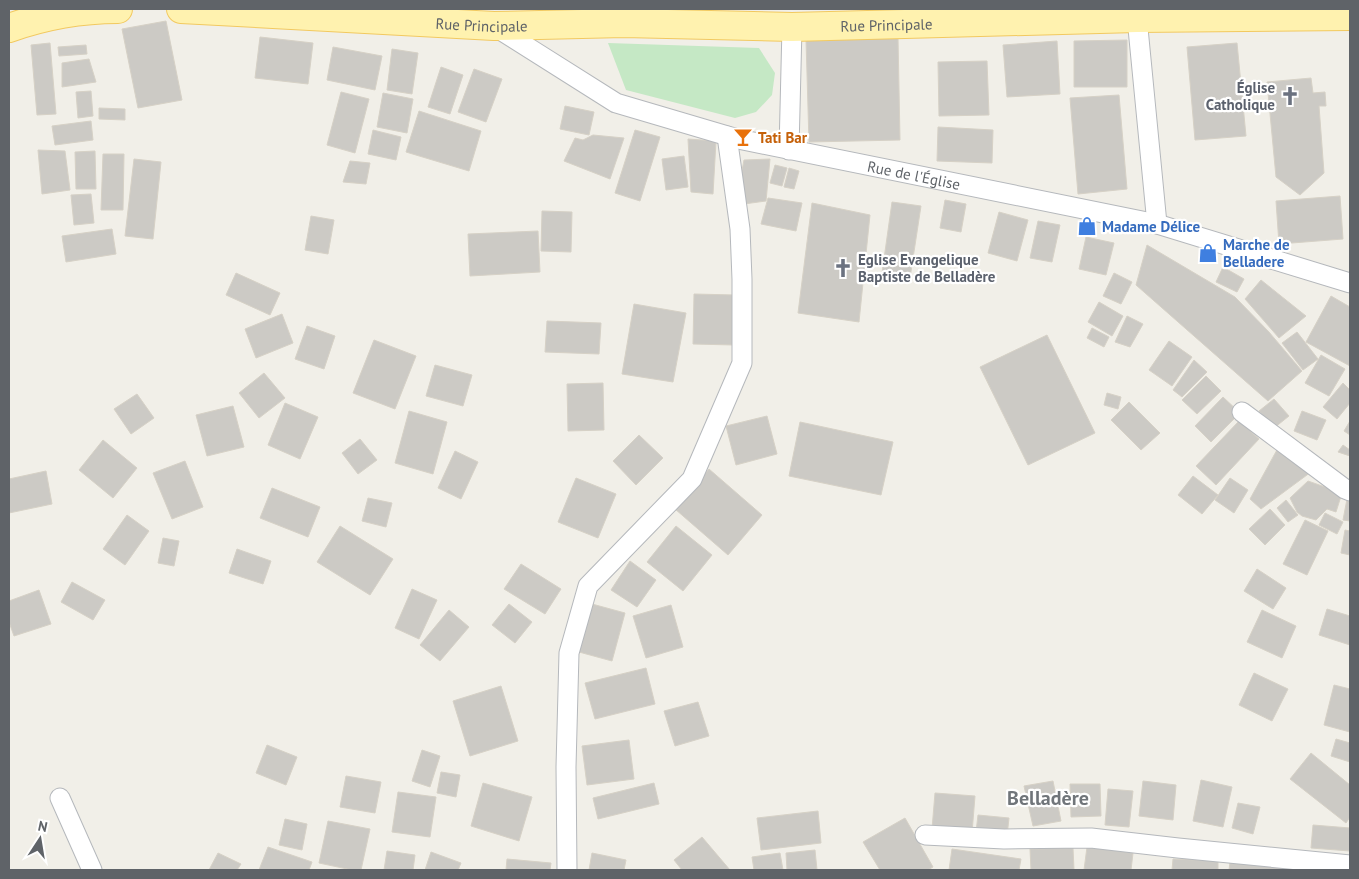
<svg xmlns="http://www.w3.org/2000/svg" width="1359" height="879" font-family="'PT Sans',sans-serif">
<rect width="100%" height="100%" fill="#f1efe8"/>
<!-- green -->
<polygon fill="#c5e8c5" points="608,43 759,48 775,73 772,95 756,112 735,118 626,90"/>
<!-- building -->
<g fill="#cccac5" stroke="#d6d1c6">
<polygon points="166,21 182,100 138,108 122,29"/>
<polygon points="260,37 313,43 308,84 255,78"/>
<polygon points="898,38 900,140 809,142 806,40"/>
<polygon points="1127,40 1127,87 1074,87 1074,41"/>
<polygon points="1057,41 1060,94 1007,97 1003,45"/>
<polygon points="50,43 56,114 37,115 31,45"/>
<polygon points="1237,43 1246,136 1195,140 1187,47"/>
<polygon points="86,45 87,54 59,56 58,47"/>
<polygon points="333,47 382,56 375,90 327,80"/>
<polygon points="392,49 418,53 412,94 387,90"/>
<polygon points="89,59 96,82 62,87 62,63"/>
<polygon points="987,61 989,115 939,116 938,62"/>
<polygon points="441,67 463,75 450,114 428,107"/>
<polygon points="474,69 502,79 486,122 458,112"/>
<polygon points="1311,78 1313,93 1325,92 1326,106 1319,106 1324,173 1300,195 1276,177 1267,82"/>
<polygon points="91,91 93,116 78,118 76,92"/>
<polygon points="341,92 369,99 355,153 327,145"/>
<polygon points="383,93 413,99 407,133 377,127"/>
<polygon points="1119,95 1127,189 1078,194 1070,98"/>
<polygon points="565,106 594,112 589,135 560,129"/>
<polygon points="99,108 125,109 125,120 99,119"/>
<polygon points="419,111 481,131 469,171 406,152"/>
<polygon points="91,121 93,140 55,145 52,126"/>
<polygon points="938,127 993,130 992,163 937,161"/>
<polygon points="373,130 401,137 396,160 368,154"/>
<polygon points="635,130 660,137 640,201 615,193"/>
<polygon points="593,135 624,138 610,179 564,161 575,138 583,140"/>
<polygon points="688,139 716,141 713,194 691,192"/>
<polygon points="38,150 65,151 70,190 42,194"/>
<polygon points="95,151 96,189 76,189 75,152"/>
<polygon points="103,154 124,154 123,210 101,210"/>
<polygon points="684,156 688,187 666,190 662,159"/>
<polygon points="134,159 161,162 153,239 125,236"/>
<polygon points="770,159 766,201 744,204 739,186 744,160"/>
<polygon points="350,161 370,163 366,184 343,182"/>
<polygon points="775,165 787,168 782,186 770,183"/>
<polygon points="789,168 799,171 794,189 784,187"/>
<polygon points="91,194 94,223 74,225 71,195"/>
<polygon points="1340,196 1343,239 1279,244 1276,201"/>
<polygon points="768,198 802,203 796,231 761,224"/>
<polygon points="945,200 966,204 961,232 940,228"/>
<polygon points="892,202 921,206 910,278 882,273"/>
<polygon points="812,203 870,215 859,322 798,313"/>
<polygon points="542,211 572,212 571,252 541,251"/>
<polygon points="999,212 1028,220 1017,261 988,253"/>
<polygon points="311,216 334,220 328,254 305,250"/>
<polygon points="1038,221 1060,225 1052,262 1030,258"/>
<polygon points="112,229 116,254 66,262 62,236"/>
<polygon points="538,231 540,272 470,276 468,234"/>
<polygon points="1086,237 1114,243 1106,275 1079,269"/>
<polygon points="1147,245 1235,297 1269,332 1302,371 1268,401 1136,285"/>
<polygon points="1223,267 1244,279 1237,292 1216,282"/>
<polygon points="236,273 280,293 270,315 226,295"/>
<polygon points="1114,273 1132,282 1121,304 1103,296"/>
<polygon points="1261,280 1306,316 1279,338 1245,299"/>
<polygon points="694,294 735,295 734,345 693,344"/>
<polygon points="1331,296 1350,307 1350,366 1306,342"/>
<polygon points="1099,302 1123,316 1112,336 1088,322"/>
<polygon points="634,304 686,313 673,382 622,374"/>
<polygon points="282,314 293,343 256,358 245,329"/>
<polygon points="1127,316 1143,324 1130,347 1115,342"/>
<polygon points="547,321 601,323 599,354 545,352"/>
<polygon points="307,326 335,336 324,369 295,359"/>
<polygon points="1092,328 1109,337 1104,347 1087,338"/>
<polygon points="1297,332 1318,359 1303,370 1282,343"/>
<polygon points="1047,335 1095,433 1028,465 980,367"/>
<polygon points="374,340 416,356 395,409 353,393"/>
<polygon points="1169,341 1192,357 1172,386 1149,370"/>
<polygon points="1321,355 1345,369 1329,396 1305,383"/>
<polygon points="1194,360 1207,372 1182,397 1173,390"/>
<polygon points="435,365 472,375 463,406 426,396"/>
<polygon points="264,373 285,398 259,418 239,393"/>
<polygon points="1206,376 1221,391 1197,414 1182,400"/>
<polygon points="603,383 604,430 568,431 567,384"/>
<polygon points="1343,383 1350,390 1350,403 1337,419 1323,407"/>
<polygon points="1107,393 1121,397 1118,409 1104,405"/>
<polygon points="137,394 154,418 131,434 114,409"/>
<polygon points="1223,397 1240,413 1211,442 1195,426"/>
<polygon points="1274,399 1289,416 1274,428 1259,411"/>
<polygon points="1129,402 1160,433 1141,450 1111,420"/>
<polygon points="285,403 318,417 300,459 268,445"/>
<polygon points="233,406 244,447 207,456 196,415"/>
<polygon points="409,411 447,422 433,474 395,463"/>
<polygon points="1302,411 1326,420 1317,440 1294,431"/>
<polygon points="767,416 777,454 736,465 726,426"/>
<polygon points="1239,421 1259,439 1216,485 1196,466"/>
<polygon points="1350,421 1350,435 1344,431"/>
<polygon points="800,422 893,442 881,495 789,476"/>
<polygon points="639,435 663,458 636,485 613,461"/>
<polygon points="360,439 377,460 358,474 342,453"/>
<polygon points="103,440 137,468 113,498 79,470"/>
<polygon points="1343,445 1350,450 1350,456 1338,452"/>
<polygon points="1278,448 1311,472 1261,509 1250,499"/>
<polygon points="455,451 478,462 461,499 438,488"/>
<polygon points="185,461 203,507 172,519 153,473"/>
<polygon points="709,469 762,515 728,555 675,509"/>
<polygon points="46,471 52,504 9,513 9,479"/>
<polygon points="1193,476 1218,495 1202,514 1178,495"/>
<polygon points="576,478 616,494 598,538 558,522"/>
<polygon points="1230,478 1248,490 1234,513 1215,500"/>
<polygon points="1308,481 1342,493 1336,512 1327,509 1316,520 1302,516 1297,512 1290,498"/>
<polygon points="272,488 320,507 308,537 260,518"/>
<polygon points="368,498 392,503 386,527 362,521"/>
<polygon points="1347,499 1350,499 1350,521 1343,520"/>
<polygon points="1286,500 1298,515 1288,522 1277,508"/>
<polygon points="1270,509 1285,525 1265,545 1249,529"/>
<polygon points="1325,513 1343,522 1337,534 1319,525"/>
<polygon points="127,515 149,531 125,565 103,549"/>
<polygon points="1305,520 1328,531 1307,575 1283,564"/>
<polygon points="340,526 393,559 370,595 317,562"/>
<polygon points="676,526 712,555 683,591 647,562"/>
<polygon points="1345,530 1350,531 1350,555 1341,553"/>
<polygon points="163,538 179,541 174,566 158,563"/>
<polygon points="237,549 271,561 263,584 229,573"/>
<polygon points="630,561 656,580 637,607 611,590"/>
<polygon points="521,564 561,589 545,614 504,589"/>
<polygon points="1257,569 1286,588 1273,609 1244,591"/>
<polygon points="72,582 105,600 93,620 61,602"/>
<polygon points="412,589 437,600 419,639 395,628"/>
<polygon points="39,590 51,624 14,636 9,622 9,601"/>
<polygon points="509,604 532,622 515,643 492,625"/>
<polygon points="592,604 625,613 612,661 579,652"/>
<polygon points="671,605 683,647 646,658 633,616"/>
<polygon points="1327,609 1350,616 1350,645 1319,635"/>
<polygon points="449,610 469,627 440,661 420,645"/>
<polygon points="1262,610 1296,626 1282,658 1247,642"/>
<polygon points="646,668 655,704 595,719 585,683"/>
<polygon points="1254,673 1288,689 1272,721 1239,705"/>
<polygon points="1334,685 1350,689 1350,732 1324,725"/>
<polygon points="501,686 518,741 470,756 453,701"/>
<polygon points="698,702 709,736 675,746 664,711"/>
<polygon points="1336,739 1350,743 1350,762 1331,756"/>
<polygon points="629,740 634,779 587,785 582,746"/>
<polygon points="267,745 297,757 286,785 256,773"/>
<polygon points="422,750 440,756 430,787 412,781"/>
<polygon points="1311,753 1350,785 1350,817 1346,823 1290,779"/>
<polygon points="441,772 460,775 456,797 437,793"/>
<polygon points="346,776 381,782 375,813 340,807"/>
<polygon points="1201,780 1232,787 1223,827 1193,821"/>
<polygon points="1053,781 1061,821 1033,826 1024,786"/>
<polygon points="1143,781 1176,785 1173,820 1139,816"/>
<polygon points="483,783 532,797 519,841 471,826"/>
<polygon points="654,783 659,804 598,819 593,798"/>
<polygon points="1070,784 1100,784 1101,816 1071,817"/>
<polygon points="1108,789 1133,791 1129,827 1105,825"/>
<polygon points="398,792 436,797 430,837 392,832"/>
<polygon points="935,793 975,796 972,833 932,829"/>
<polygon points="1238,803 1260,807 1253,834 1232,828"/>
<polygon points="818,811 821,843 761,850 757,818"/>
<polygon points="978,815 1009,818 1007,836 976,832"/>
<polygon points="905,818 933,867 928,870 880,870 863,842"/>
<polygon points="285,819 307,824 302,850 279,845"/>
<polygon points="328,821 370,829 361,870 352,870 319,863"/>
<polygon points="1313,825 1350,828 1350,851 1311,848"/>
<polygon points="702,837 730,870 682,870 674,860"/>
<polygon points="268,847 312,862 309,870 259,870"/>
<polygon points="1087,847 1133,853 1131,870 1084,870"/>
<polygon points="1073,848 1074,870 1031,870 1030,849"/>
<polygon points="952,849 1021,859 1019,870 949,870"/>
<polygon points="815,850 817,870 787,870 786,853"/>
<polygon points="387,851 415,855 413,870 384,870"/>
<polygon points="431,852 461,863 458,870 425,870"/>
<polygon points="218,853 241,864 237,870 209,870"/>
<polygon points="592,853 626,860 624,870 589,870"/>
<polygon points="780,853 783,870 754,870 752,857"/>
<polygon points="507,859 551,863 550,870 506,870"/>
<polygon points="1173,859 1218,861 1218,870 1172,870"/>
<polygon points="1230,862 1284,868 1284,870 1229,870"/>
</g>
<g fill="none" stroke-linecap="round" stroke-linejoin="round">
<!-- minor casing -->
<g stroke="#b5b8bc" stroke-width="21">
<g id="minor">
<polyline points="1137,18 1157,224"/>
<path id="s1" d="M494,26L616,103L738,139L1157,224L1350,283"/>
<polyline points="789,150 792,27"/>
<polyline points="1242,412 1345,489 1350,491"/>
<polyline points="60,798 92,870"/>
<polyline points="925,835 1004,839 1091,838 1178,848 1350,865"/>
<polyline points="567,870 566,767 569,653 588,586 692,479 742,363 742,279 740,229 727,136"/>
</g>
</g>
<!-- primary casing -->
<g stroke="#f2c960" stroke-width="30">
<g id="primary">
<path id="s2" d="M181,9L494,26L624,23L792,27L1137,18L1350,16"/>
<path d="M9,28C43,16 82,9 118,9"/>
</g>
</g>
<!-- minor -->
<use href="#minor" stroke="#fff" stroke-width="19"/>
<!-- primary -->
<use href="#primary" stroke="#fff2af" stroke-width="28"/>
</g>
<!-- icons -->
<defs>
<g id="church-bare" transform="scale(1.5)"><path d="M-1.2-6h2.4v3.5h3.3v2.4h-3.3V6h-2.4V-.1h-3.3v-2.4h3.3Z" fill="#6b7280" stroke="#fff" stroke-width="2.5" paint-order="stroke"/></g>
<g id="bar-bare" transform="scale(1.5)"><path d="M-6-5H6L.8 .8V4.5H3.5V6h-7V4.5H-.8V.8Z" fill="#e8710a" stroke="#fff" stroke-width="2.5" paint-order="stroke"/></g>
<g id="shop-bare" transform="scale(1.5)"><path d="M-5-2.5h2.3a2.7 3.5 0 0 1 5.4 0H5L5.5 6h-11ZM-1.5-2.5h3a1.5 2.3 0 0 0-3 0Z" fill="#3f7fe0" stroke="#fff" stroke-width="2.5" paint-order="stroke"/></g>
</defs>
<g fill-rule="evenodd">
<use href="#church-bare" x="1290" y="96"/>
<use href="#bar-bare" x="743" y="137"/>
<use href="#shop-bare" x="1087" y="226"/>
<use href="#shop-bare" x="1208" y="253"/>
<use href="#church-bare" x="843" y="268"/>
</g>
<g text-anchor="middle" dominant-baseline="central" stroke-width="4.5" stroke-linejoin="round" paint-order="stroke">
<!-- street labels -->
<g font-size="15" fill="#5f6368" stroke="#fff">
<text stroke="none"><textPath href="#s2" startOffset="301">Rue Principale</textPath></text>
<text stroke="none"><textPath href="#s2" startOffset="706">Rue Principale</textPath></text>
<text stroke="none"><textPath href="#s1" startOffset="451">Rue de l'Église</textPath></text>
</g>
<!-- worship labels -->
<g font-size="15" font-weight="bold" fill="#5b616d" stroke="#fff" text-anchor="end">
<text x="1275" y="87">Église<tspan x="1275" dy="17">Catholique</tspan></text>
<text x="858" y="259" text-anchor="start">Eglise Evangelique<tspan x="858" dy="17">Baptiste de Belladère</tspan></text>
</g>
<!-- food labels -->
<g font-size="15" font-weight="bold" fill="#c56008" stroke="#fff" text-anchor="start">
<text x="758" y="137">Tati Bar</text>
</g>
<!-- shop labels -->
<g font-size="15" font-weight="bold" fill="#366cbe" stroke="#fff" text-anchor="start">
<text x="1102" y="226">Madame Délice</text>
<text x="1223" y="244">Marche de<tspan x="1223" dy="17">Belladere</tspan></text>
</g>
<!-- district labels -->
<g font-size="20" font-weight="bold" fill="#70757a" stroke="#fff">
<text x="1048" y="798">Belladère</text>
</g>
</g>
<!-- border -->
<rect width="1359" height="879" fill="none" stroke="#5f6368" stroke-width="20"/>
<!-- north arrow -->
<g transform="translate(40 839) rotate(12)" stroke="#ffffff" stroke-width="4" paint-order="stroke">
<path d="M0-4L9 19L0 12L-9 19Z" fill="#5f6368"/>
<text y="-8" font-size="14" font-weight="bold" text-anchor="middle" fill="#5f6368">N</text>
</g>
</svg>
